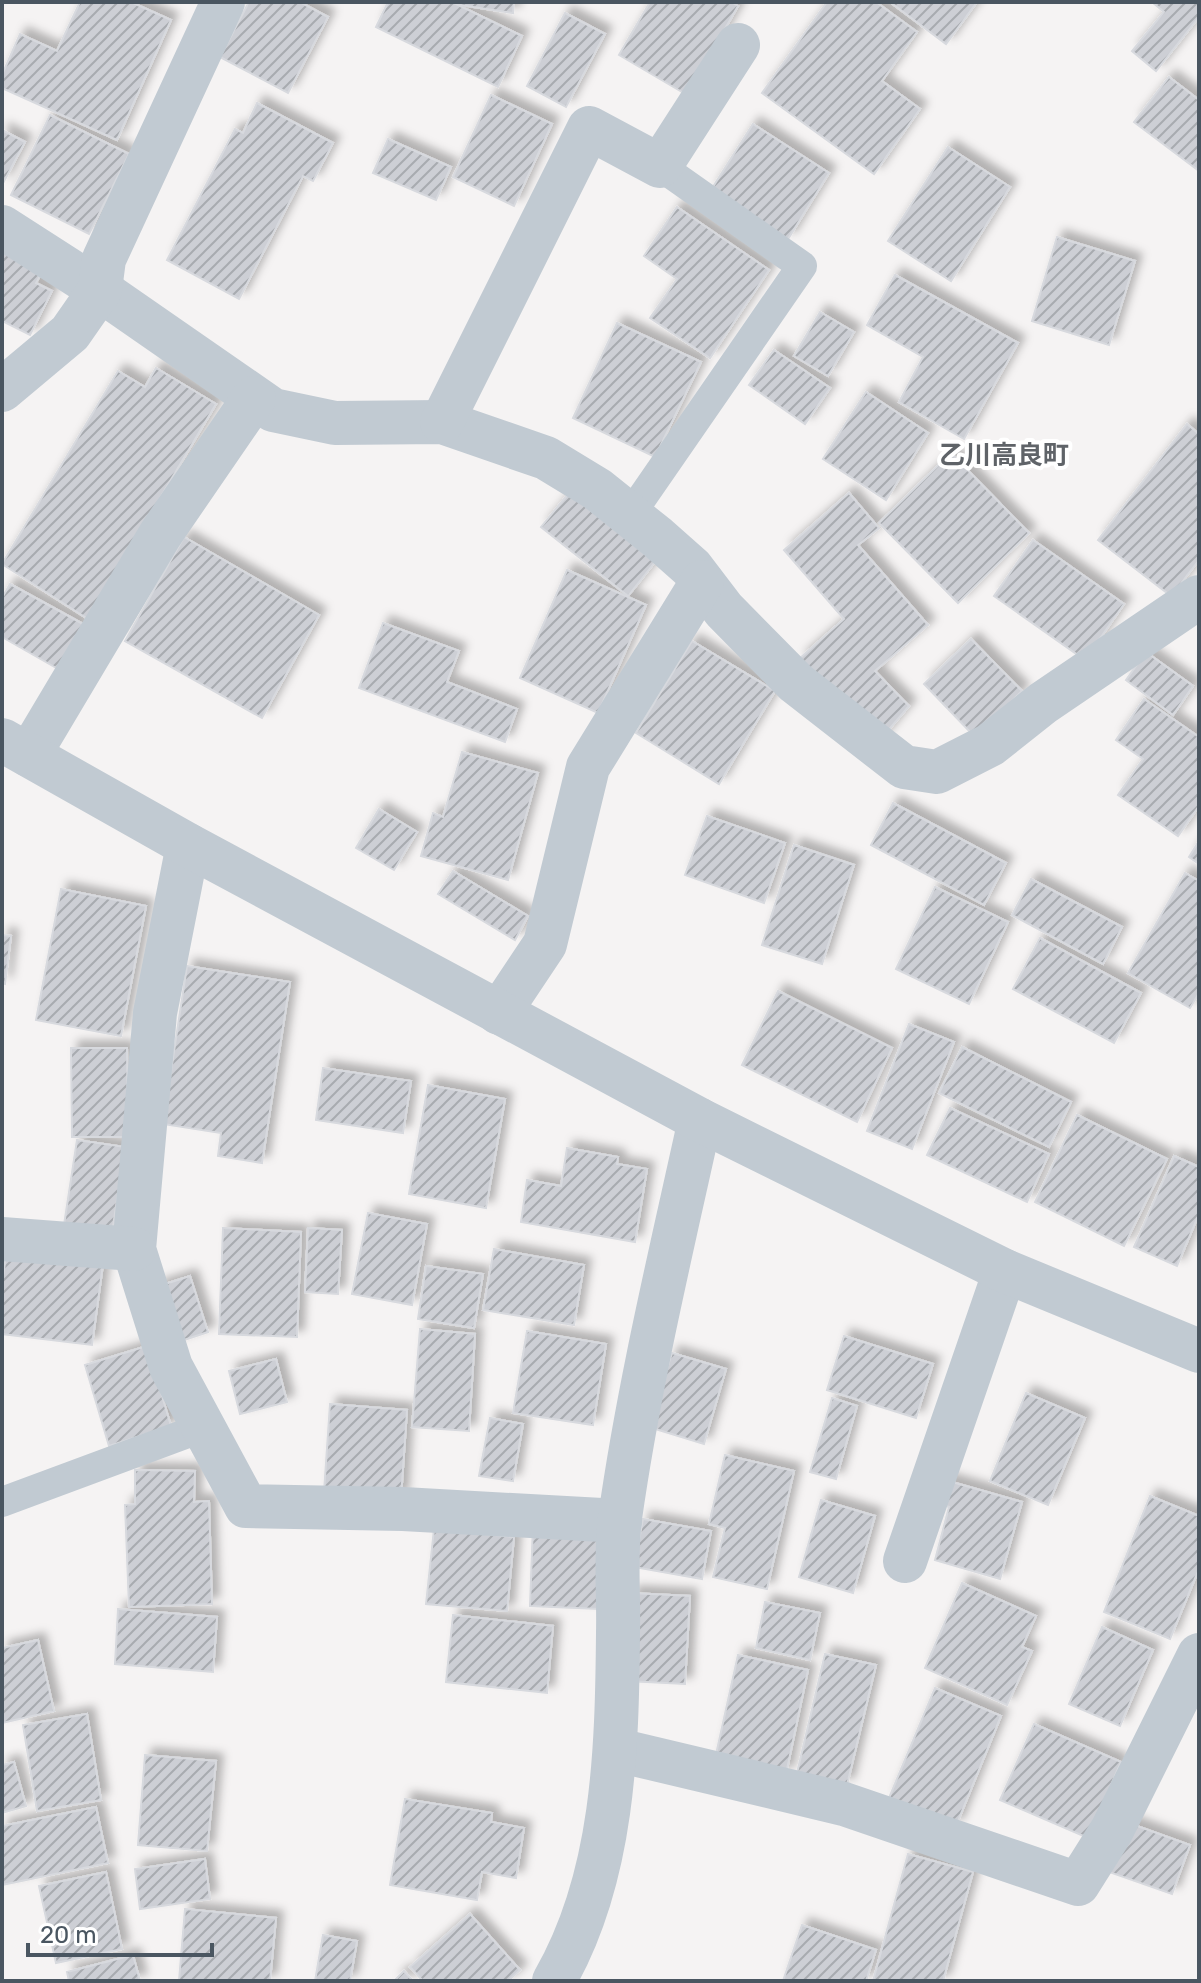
<svg xmlns="http://www.w3.org/2000/svg" width="1201" height="1983" font-family="Rubik,'Noto Sans JP',sans-serif">
<defs>
<pattern id="building-hatch" width="6" height="6" patternUnits="userSpaceOnUse" patternTransform="scale(2)"><rect width="6" height="6" fill="#cdcfd5"/><path d="M-1 1l2-2M0 6l6-6M5 7l2-2" fill="none" stroke="#a8abb0"/></pattern>
<filter id="shadow"><feDropShadow dx="7" dy="-7" stdDeviation="4" flood-color="#0004"/></filter>
</defs>
<rect width="100%" height="100%" fill="#f5f3f3"/>
<!-- building -->
<g fill="url(#building-hatch)" stroke="#d7d9de" stroke-width="2" filter="url(#shadow)">
<polygon points="80,2 131,2 171,20 117,140 2,88 2,75 20,34 57,51"/>
<polygon points="249,2 300,2 328,17 288,93 220,57"/>
<polygon points="388,2 452,2 522,36 498,87 376,27"/>
<polygon points="461,2 514,2 513,13 460,5"/>
<polygon points="650,2 731,2 738,6 687,95 619,55"/>
<polygon points="827,2 876,2 917,32 882,81 920,109 874,174 762,93"/>
<polygon points="890,2 977,2 946,44"/>
<polygon points="1152,2 1199,2 1199,17 1156,71 1132,51 1164,12"/>
<polygon points="565,13 605,34 566,107 527,86"/>
<polygon points="1169,77 1199,100 1199,171 1134,122"/>
<polygon points="491,95 552,124 514,206 453,177"/>
<polygon points="257,103 333,143 313,181 303,176 239,299 167,260 235,129 243,133"/>
<polygon points="50,115 129,154 89,234 11,195"/>
<polygon points="753,124 829,173 788,239 711,190"/>
<polygon points="2,130 25,142 2,185"/>
<polygon points="388,139 451,167 436,200 373,173"/>
<polygon points="948,147 1010,187 951,281 888,241"/>
<polygon points="677,207 769,270 710,358 650,318 677,279 644,256"/>
<polygon points="1057,237 1135,261 1109,345 1032,321"/>
<polygon points="2,244 42,272 36,283 52,291 30,335 2,321"/>
<polygon points="895,275 1018,343 964,439 899,402 923,357 867,325"/>
<polygon points="820,312 854,332 828,376 794,356"/>
<polygon points="617,323 701,362 655,457 573,418"/>
<polygon points="774,350 830,388 805,424 749,385"/>
<polygon points="156,368 216,404 88,619 2,564 118,371 145,387"/>
<polygon points="866,392 928,433 886,500 823,459"/>
<polygon points="1187,424 1199,434 1199,560 1171,596 1098,540"/>
<polygon points="951,453 1029,533 958,603 879,523"/>
<polygon points="569,493 655,562 628,596 541,527"/>
<polygon points="849,493 879,528 858,545 928,625 875,671 909,706 880,740 799,659 844,619 784,550"/>
<polygon points="184,537 319,615 262,718 125,641"/>
<polygon points="1033,540 1124,604 1085,660 994,596"/>
<polygon points="567,570 646,605 598,713 520,678"/>
<polygon points="10,584 83,624 58,669 2,637 2,598"/>
<polygon points="383,623 459,651 447,682 517,709 505,742 359,688"/>
<polygon points="971,639 1022,691 975,737 924,684"/>
<polygon points="692,641 775,691 719,784 636,733"/>
<polygon points="1146,652 1193,686 1173,715 1126,680"/>
<polygon points="1144,699 1199,737 1199,806 1178,836 1118,795 1143,759 1116,740"/>
<polygon points="462,752 538,773 508,880 421,856 433,813 443,817"/>
<polygon points="893,803 1006,863 984,905 871,845"/>
<polygon points="379,809 417,832 394,870 356,848"/>
<polygon points="707,816 785,843 764,903 685,875"/>
<polygon points="1199,841 1199,864 1189,857"/>
<polygon points="794,845 854,865 822,964 762,945"/>
<polygon points="453,871 528,916 515,940 438,894"/>
<polygon points="1185,873 1199,881 1199,993 1190,1008 1128,973"/>
<polygon points="1031,879 1122,927 1103,964 1012,915"/>
<polygon points="935,887 1008,922 969,1004 896,969"/>
<polygon points="61,889 146,906 121,1036 36,1020"/>
<polygon points="2,935 11,936 5,984 2,983"/>
<polygon points="1040,938 1141,993 1114,1043 1013,989"/>
<polygon points="187,966 290,982 262,1163 218,1156 221,1133 163,1124"/>
<polygon points="778,991 892,1048 857,1122 742,1065"/>
<polygon points="909,1024 954,1042 912,1149 867,1131"/>
<polygon points="962,1047 1071,1102 1049,1147 939,1093"/>
<polygon points="71,1048 127,1048 128,1137 72,1137"/>
<polygon points="323,1068 411,1081 403,1133 316,1120"/>
<polygon points="428,1085 505,1099 486,1208 409,1194"/>
<polygon points="950,1108 1049,1154 1027,1202 927,1155"/>
<polygon points="1077,1115 1167,1159 1124,1246 1035,1202"/>
<polygon points="77,1140 125,1147 112,1233 64,1225"/>
<polygon points="567,1148 618,1157 617,1164 647,1169 635,1242 521,1222 527,1180 561,1186"/>
<polygon points="1174,1156 1199,1167 1199,1214 1177,1266 1134,1247"/>
<polygon points="368,1213 427,1224 412,1305 352,1294"/>
<polygon points="223,1228 301,1232 297,1337 219,1334"/>
<polygon points="308,1228 342,1230 338,1294 305,1292"/>
<polygon points="7,1245 104,1257 92,1345 2,1334 2,1287"/>
<polygon points="494,1249 584,1265 574,1325 483,1310"/>
<polygon points="426,1266 483,1274 474,1328 418,1319"/>
<polygon points="190,1276 208,1332 175,1343 156,1287"/>
<polygon points="420,1329 475,1334 469,1431 412,1427"/>
<polygon points="527,1331 606,1344 593,1425 513,1413"/>
<polygon points="844,1336 933,1364 916,1418 827,1390"/>
<polygon points="147,1346 171,1426 109,1446 85,1365"/>
<polygon points="672,1353 726,1369 704,1444 649,1427"/>
<polygon points="276,1359 287,1402 240,1414 229,1371"/>
<polygon points="1026,1393 1085,1418 1048,1505 990,1481"/>
<polygon points="832,1398 857,1406 836,1479 810,1472"/>
<polygon points="330,1404 407,1410 401,1498 324,1492"/>
<polygon points="490,1418 523,1424 513,1481 479,1476"/>
<polygon points="725,1455 794,1471 767,1589 713,1577 725,1528 709,1524"/>
<polygon points="135,1470 195,1471 194,1502 209,1501 212,1604 129,1607 125,1505 135,1504"/>
<polygon points="945,1480 1022,1502 1000,1579 935,1560 949,1507 938,1503"/>
<polygon points="1150,1496 1199,1516 1199,1569 1170,1639 1104,1612"/>
<polygon points="821,1500 875,1516 853,1593 799,1577"/>
<polygon points="643,1519 711,1531 702,1579 634,1567"/>
<polygon points="533,1524 602,1527 599,1609 530,1606"/>
<polygon points="434,1529 514,1537 507,1611 426,1604"/>
<polygon points="962,1583 1036,1616 1022,1647 1032,1651 1007,1705 925,1668"/>
<polygon points="631,1593 690,1596 685,1684 627,1681"/>
<polygon points="765,1602 820,1613 810,1660 756,1648"/>
<polygon points="118,1609 217,1617 213,1672 115,1664"/>
<polygon points="453,1615 553,1626 547,1693 446,1682"/>
<polygon points="1102,1627 1153,1650 1120,1726 1069,1704"/>
<polygon points="38,1640 54,1711 2,1723 2,1648"/>
<polygon points="825,1654 876,1665 847,1785 797,1773"/>
<polygon points="738,1655 808,1670 786,1774 715,1759"/>
<polygon points="935,1688 1001,1716 956,1826 889,1798"/>
<polygon points="87,1714 101,1800 37,1811 23,1725"/>
<polygon points="1034,1724 1121,1762 1088,1838 1000,1800"/>
<polygon points="145,1755 216,1761 207,1851 138,1845"/>
<polygon points="14,1762 26,1806 2,1813 2,1765"/>
<polygon points="405,1799 492,1813 491,1822 524,1828 516,1878 482,1872 477,1900 390,1885"/>
<polygon points="96,1807 108,1863 2,1885 2,1826"/>
<polygon points="1126,1822 1190,1845 1172,1894 1109,1872"/>
<polygon points="908,1854 973,1872 943,1981 873,1981"/>
<polygon points="205,1859 210,1899 140,1909 135,1869"/>
<polygon points="106,1872 122,1949 56,1963 39,1886"/>
<polygon points="185,1909 276,1918 270,1981 179,1981"/>
<polygon points="470,1914 520,1970 508,1981 423,1981 410,1967"/>
<polygon points="802,1925 876,1950 866,1981 783,1981"/>
<polygon points="323,1935 357,1941 350,1981 315,1981"/>
<polygon points="133,1955 140,1981 69,1981 67,1972"/>
<polygon points="404,1971 413,1981 394,1981"/>
</g>
<g fill="none" stroke-linecap="round" stroke-linejoin="round">
<!-- service -->
<g stroke="#c1cad2" stroke-width="30">
<polyline points="630,515 802,266 660,166"/>
<polyline points="2,1502 204,1427"/>
</g>
<!-- minor -->
<g stroke="#c1cad2" stroke-width="44">
<polyline points="2,227 100,290 273,410 335,423 442,422 546,458 597,489 657,537 692,568 724,610 796,683 904,767 937,772 990,745 1043,703 1199,597"/>
<polyline points="2,390 70,333 100,290 104,259 223,2"/>
<polyline points="442,422 589,128 660,166 738,45"/>
<polyline points="29,755 160,535 254,398"/>
<polyline points="188,845 155,1013 134,1249 171,1367 246,1506 403,1509 620,1521"/>
<polyline points="499,1013 545,944 588,767 702,582"/>
<polyline points="2,1239 134,1249"/>
<polyline points="905,1561 1005,1271"/>
<polyline points="617,1750 844,1804 1078,1884 1112,1830 1199,1655"/>
<path d="M554,1981C614,1877 617,1750 618,1633C619,1596 615,1555 620,1518C639,1384 671,1252 700,1120"/>
</g>
<!-- tertiary -->
<polyline stroke="#c1cad2" stroke-width="44" points="2,740 188,845 700,1120 1005,1271 1199,1351"/>
</g>
<g text-anchor="middle" dominant-baseline="central" stroke-width="8" stroke-linejoin="round" paint-order="stroke">
<!-- quarter labels -->
<g font-size="26" font-weight="bold" fill="#5f6368" stroke="#fff">
<text x="1004" y="455">乙川高良町</text>
</g>
</g>
<!-- border -->
<rect width="1201" height="1983" fill="none" stroke="#4a5661" stroke-width="8"/>
<!-- scale -->
<path d="M28 1943v12h184v-12" fill="none" stroke="#4a5661" stroke-width="4"/>
<text x="40" y="1943" font-size="24" fill="#4a5661" stroke="#ffffff" stroke-width="6" paint-order="stroke">20 m</text>
</svg>
